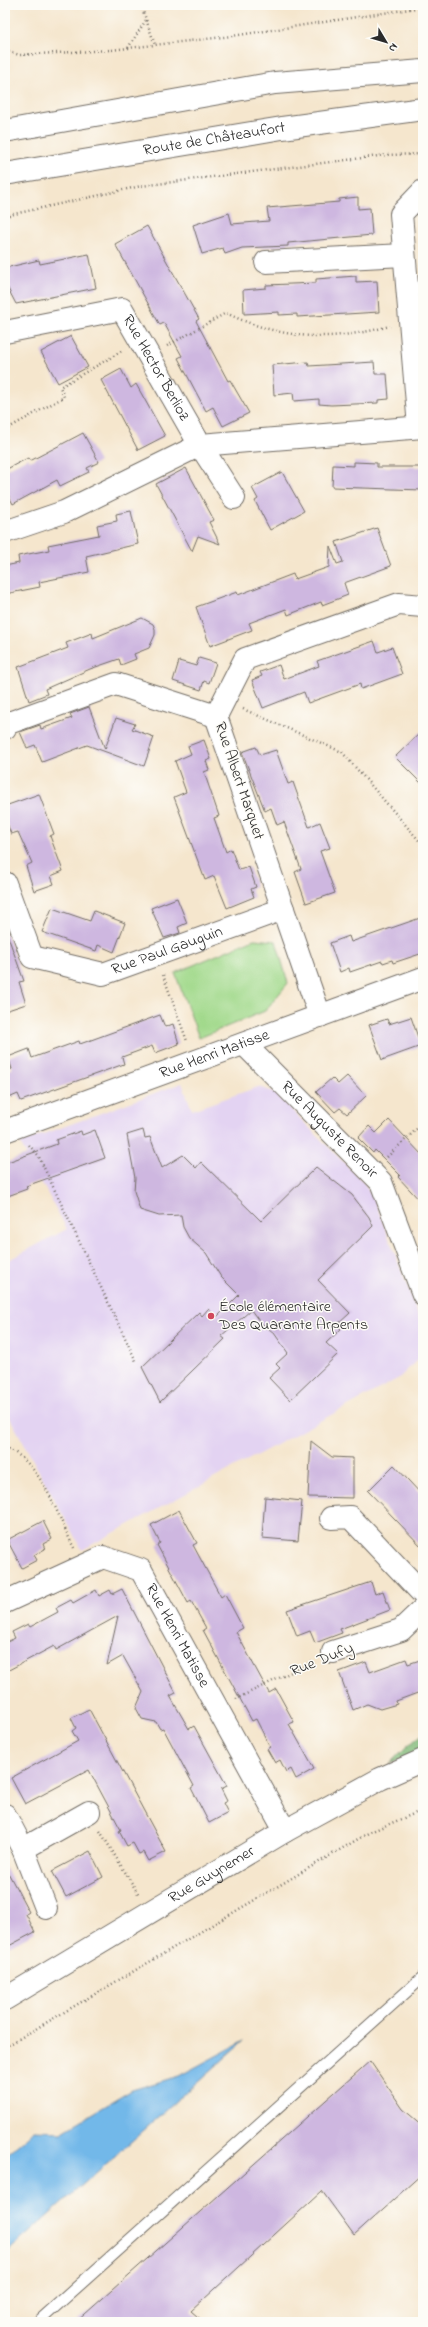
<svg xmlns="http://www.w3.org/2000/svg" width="428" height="2327" font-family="'Indie Flower',sans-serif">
<rect width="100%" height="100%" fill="#fdfcf7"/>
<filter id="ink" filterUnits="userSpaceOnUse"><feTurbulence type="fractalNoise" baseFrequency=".025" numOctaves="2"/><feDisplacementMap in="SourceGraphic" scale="8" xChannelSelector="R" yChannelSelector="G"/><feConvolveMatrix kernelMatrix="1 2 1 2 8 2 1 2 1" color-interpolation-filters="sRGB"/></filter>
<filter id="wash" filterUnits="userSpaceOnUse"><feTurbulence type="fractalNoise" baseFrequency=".012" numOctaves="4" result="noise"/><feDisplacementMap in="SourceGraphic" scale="16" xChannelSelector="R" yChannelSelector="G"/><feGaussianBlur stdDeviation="0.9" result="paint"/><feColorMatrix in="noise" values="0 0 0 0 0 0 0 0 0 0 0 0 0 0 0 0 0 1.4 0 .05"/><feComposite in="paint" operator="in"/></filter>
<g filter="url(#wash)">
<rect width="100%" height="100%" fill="#f5e6cd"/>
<!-- built -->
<polygon fill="#e3d3f2" points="182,1083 192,1110 258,1087 274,1092 364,1183 374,1199 423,1328 423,1354 399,1378 82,1550 5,1409 5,1262 67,1229 20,1143"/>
<!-- green -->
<polygon fill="#a1d98b" stroke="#66825b" points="254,939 276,941 288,983 265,1011 199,1038 175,973"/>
<!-- forest -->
<polygon fill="#80b977" stroke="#567251" points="423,1734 423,1752 389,1764 407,1746"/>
<!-- water -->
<polygon fill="#72b8e9" stroke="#4e728a" points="244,2041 5,2254 5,2156 34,2131 62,2132 132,2090 179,2076"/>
<g id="blocks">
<!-- building -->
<g fill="#ceb7e0">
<polygon points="358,197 358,209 370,208 372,235 288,243 288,246 242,248 225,254 223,248 202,254 193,225 229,213 232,224 269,221 267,208 339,202 339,199"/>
<polygon points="147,226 199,319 196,321 228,381 230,380 249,413 223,426 213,407 206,411 178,358 182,356 164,323 160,325 115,244"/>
<polygon points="89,254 96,288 16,304 5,283 5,268 39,260 40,264"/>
<polygon points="356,276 356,282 377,281 379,312 297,317 297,314 279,315 279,312 244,314 243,290 266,288 266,285 316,283 316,279"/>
<polygon points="71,336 88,367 58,383 41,352"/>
<polygon points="308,362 309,366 374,362 375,374 387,374 389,399 378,400 378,403 331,405 319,404 319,399 294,401 293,393 274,395 272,365"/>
<polygon points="121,369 131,388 136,384 165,436 138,450 101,380"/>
<polygon points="83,433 99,462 87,468 89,472 60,486 57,480 13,504 5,489 5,470 28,458 30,461"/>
<polygon points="354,462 377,463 377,467 423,467 423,490 332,487 333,465 354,466"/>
<polygon points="186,468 214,520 209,522 220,544 198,536 192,551 156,484"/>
<polygon points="282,472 304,511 270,530 255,501 258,499 252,488"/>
<polygon points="131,511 138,544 86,556 89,572 39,582 40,587 5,594 5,566 19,563 18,556 49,550 48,545 99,535 97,525 117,521 116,514"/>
<polygon points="377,528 391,566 344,583 348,595 322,605 321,602 288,615 286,609 249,623 252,630 210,646 196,607 237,592 238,595 293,574 295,579 329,567 330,546 337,564 343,562 336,542"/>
<polygon points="142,618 153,624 155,629 155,635 149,648 134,654 136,659 121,665 119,659 90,669 45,689 47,694 29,701 18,667 68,648 66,643 92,633 93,638"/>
<polygon points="374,641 378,652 392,647 402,674 361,689 360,684 308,703 304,692 263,708 252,680 262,676 260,672 279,665 284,679 319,666 317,661"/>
<polygon points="199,658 216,663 209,683 204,681 201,690 173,681 179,661 196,666"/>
<polygon points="89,707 105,749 116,718 135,724 132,729 154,737 144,766 87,745 42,762 35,745 27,748 20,732 40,725 41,729 72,718 70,714"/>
<polygon points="423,730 423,785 395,757"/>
<polygon points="204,740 211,759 206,761 209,770 204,772 219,816 214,818 226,852 231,849 239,870 249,867 256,887 251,889 254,897 227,908 214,876 205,880 174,797 186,792 175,761 191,754 188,746"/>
<polygon points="256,747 260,755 276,750 288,784 293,782 309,827 320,822 330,848 320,851 335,893 306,903 295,872 301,869 284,822 277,825 271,808 265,811 242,752"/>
<polygon points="39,794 54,834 50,836 63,871 51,876 54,884 34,891 26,866 32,863 18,832 11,834 5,818 5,806"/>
<polygon points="177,898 187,923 178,927 180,933 164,938 151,908"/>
<polygon points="52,908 90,921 94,911 125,923 114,952 98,945 96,951 42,932"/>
<polygon points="423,917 423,953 393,963 392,960 383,963 382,961 350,972 349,968 340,972 330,943 349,936 351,942"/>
<polygon points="5,934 7,934 24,981 19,982 26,1004 5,1011"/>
<polygon points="160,1015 165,1027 173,1024 179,1044 155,1053 152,1046 122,1057 124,1064 21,1101 18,1094 11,1097 5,1083 5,1071 12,1069 8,1057 29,1049 32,1058 79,1041 80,1044"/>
<polygon points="411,1017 421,1046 382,1060 369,1025 387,1019 389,1024"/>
<polygon points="347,1076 366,1096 347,1114 340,1108 335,1112 316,1092 332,1078 338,1084"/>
<polygon points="389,1120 423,1156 423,1204 398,1177 400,1175 375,1150 373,1153 358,1138 369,1126 376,1133"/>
<polygon points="95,1130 105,1158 26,1186 27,1189 5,1197 5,1163 57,1144 56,1140 81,1131 82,1135"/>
<polygon points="143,1130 145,1138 150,1137 162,1168 183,1155 196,1168 201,1162 261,1221 316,1167 352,1195 369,1217 373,1226 318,1280 350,1313 337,1325 341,1329 326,1343 338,1354 290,1400 269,1378 280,1368 276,1364 288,1353 274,1333 259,1321 251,1310 221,1336 225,1339 160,1402 142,1367 199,1312 202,1316 208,1309 217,1317 239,1295 221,1277 206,1253 189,1238 183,1227 181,1215 159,1216 140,1210 134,1191 135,1178 127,1135"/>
<polygon points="311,1441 332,1457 353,1458 353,1498 308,1497"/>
<polygon points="394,1465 423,1496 423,1548 368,1491"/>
<polygon points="265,1497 302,1501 298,1541 262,1538"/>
<polygon points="179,1510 197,1543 193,1545 221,1597 225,1594 243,1628 236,1632 269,1693 276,1689 294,1722 289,1724 314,1769 296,1779 291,1769 286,1772 280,1760 275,1763 267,1749 270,1747 256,1719 252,1721 203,1630 206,1628 191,1601 188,1603 157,1545 160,1543 151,1525"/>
<polygon points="43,1521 52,1539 43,1544 45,1549 34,1555 37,1560 22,1568 7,1540"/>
<polygon points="371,1582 375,1594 383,1591 390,1610 340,1629 342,1633 315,1643 310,1631 297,1636 287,1610"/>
<polygon points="122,1589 176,1693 170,1696 189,1729 194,1726 227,1786 221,1789 227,1801 223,1803 228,1813 209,1823 191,1788 194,1786 163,1728 160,1729 156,1722 142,1719 136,1708 143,1692 123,1656 107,1665 118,1616 56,1650 54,1646 5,1672 5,1643 15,1638 12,1632 28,1624 30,1627 58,1612 56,1608 71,1600 73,1603 96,1590 99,1596 110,1590 112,1594"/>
<polygon points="406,1659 408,1664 423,1659 423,1691 396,1701 397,1704 380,1709 367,1704 353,1710 339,1672 366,1662 370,1672"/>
<polygon points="89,1709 166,1852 148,1861 143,1852 139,1854 133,1843 127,1846 119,1831 121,1830 89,1770 25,1804 11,1778 78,1741 72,1731 76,1728 71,1718"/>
<polygon points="90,1851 103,1877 66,1897 52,1871"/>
<polygon points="5,1867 29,1912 26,1914 35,1932 5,1948"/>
<polygon points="370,2061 403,2109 423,2126 423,2173 354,2235 322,2191 191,2311 204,2322 76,2322"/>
</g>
</g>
</g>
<g filter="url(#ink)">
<use href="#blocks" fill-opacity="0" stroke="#726c64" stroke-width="1"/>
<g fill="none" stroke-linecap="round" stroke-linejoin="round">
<!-- service casing -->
<g stroke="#726c64" stroke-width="13">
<polyline id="service" points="38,2322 423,1977"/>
</g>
<!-- minor casing -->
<g stroke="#726c64" stroke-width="24">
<g id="minor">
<polyline points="266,262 404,255"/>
<path id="s1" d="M5,332L122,309L200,445L234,498"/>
<polyline points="419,427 401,214 423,191"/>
<polyline points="5,532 64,512 200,445 423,427"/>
<polyline points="5,728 6,724 116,684 216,716"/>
<path id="s2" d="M5,883L32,957L103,974L283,909"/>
<polyline points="320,1016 216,716 245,659 399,604 423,606"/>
<path id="s3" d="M244,1044L381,1182L423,1294"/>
<path id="s4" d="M5,1131L423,978"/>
<polyline points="331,1518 350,1517 423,1594"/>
<path id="s5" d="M5,1602L103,1557L141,1570L285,1831"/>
<polyline points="333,1652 401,1630 423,1609"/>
<polyline points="5,1815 23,1849 89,1812"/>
<polyline points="23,1849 46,1908"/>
</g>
</g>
<!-- tertiary casing -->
<g stroke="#726c64" stroke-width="24">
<g id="tertiary">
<path id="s6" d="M5,1999L285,1831L380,1779L423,1760"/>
</g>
</g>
<!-- secondary casing -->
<g stroke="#726c64" stroke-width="24">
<g id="secondary">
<polyline points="5,131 275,83 423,71"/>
<path id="s7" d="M5,174L282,128L423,109"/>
</g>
</g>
<!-- path -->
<g stroke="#726c64" stroke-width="2.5" stroke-dasharray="1 3" stroke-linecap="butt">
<polyline points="141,5 155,45"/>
<polyline points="128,48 146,20"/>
<polyline points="5,50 19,55 111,50 232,36 423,7"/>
<polyline points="5,216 141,186 386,155 423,154"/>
<path d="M167,346L226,313C283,340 330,342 390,326"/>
<polyline points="5,430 64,397 60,387 122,351"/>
<polyline points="243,709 342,752 423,845"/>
<polyline points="163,975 187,1041"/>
<polyline points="29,1145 38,1155 136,1361"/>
<polyline points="387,1157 423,1123"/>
<path d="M5,1447C43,1464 56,1513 74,1548"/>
<polyline points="236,1699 314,1661"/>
<polyline points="100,1831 139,1895"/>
<polyline points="5,2047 370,1832 423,1810"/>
</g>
<!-- service -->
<use href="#service" stroke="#fff" stroke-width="11"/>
<!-- minor -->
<use href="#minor" stroke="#fff" stroke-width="22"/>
<!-- tertiary -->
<use href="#tertiary" stroke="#fff" stroke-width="22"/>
<!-- secondary -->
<use href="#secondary" stroke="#fff" stroke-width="22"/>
</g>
</g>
<!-- markers -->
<circle fill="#d1495b" stroke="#fdfcf7" stroke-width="1.5" cx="211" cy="1316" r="4"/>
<g text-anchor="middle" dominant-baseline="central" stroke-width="3" stroke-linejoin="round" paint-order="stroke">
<!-- street labels -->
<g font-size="16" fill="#2b2b2b" stroke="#fdfcf7">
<text stroke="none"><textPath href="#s7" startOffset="212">Route de Châteaufort</textPath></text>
<text stroke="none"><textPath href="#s1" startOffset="187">Rue Hector Berlioz</textPath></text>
<text transform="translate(239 781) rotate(71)">Rue Albert Marquet</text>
<text stroke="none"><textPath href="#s2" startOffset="220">Rue Paul Gauguin</textPath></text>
<text stroke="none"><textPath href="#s4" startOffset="223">Rue Henri Matisse</textPath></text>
<text stroke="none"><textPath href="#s3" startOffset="121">Rue Auguste Renoir</textPath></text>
<text stroke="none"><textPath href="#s5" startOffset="223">Rue Henri Matisse</textPath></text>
<text transform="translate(322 1660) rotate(-22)">Rue Dufy</text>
<text stroke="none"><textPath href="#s6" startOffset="241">Rue Guynemer</textPath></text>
</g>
<!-- poi labels -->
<g font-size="16" fill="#2b2b2b" stroke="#fdfcf7" text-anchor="start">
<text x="219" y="1307">École élémentaire<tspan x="219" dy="18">Des Quarante Arpents</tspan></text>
</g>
</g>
<!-- margin -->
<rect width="428" height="2327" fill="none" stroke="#fdfcf7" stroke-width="20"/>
<!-- north arrow -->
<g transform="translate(386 42) rotate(128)" stroke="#fdfcf7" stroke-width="3" paint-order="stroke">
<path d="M0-3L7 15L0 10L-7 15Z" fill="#2b2b2b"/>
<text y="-6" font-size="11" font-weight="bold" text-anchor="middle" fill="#2b2b2b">N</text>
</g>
</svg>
